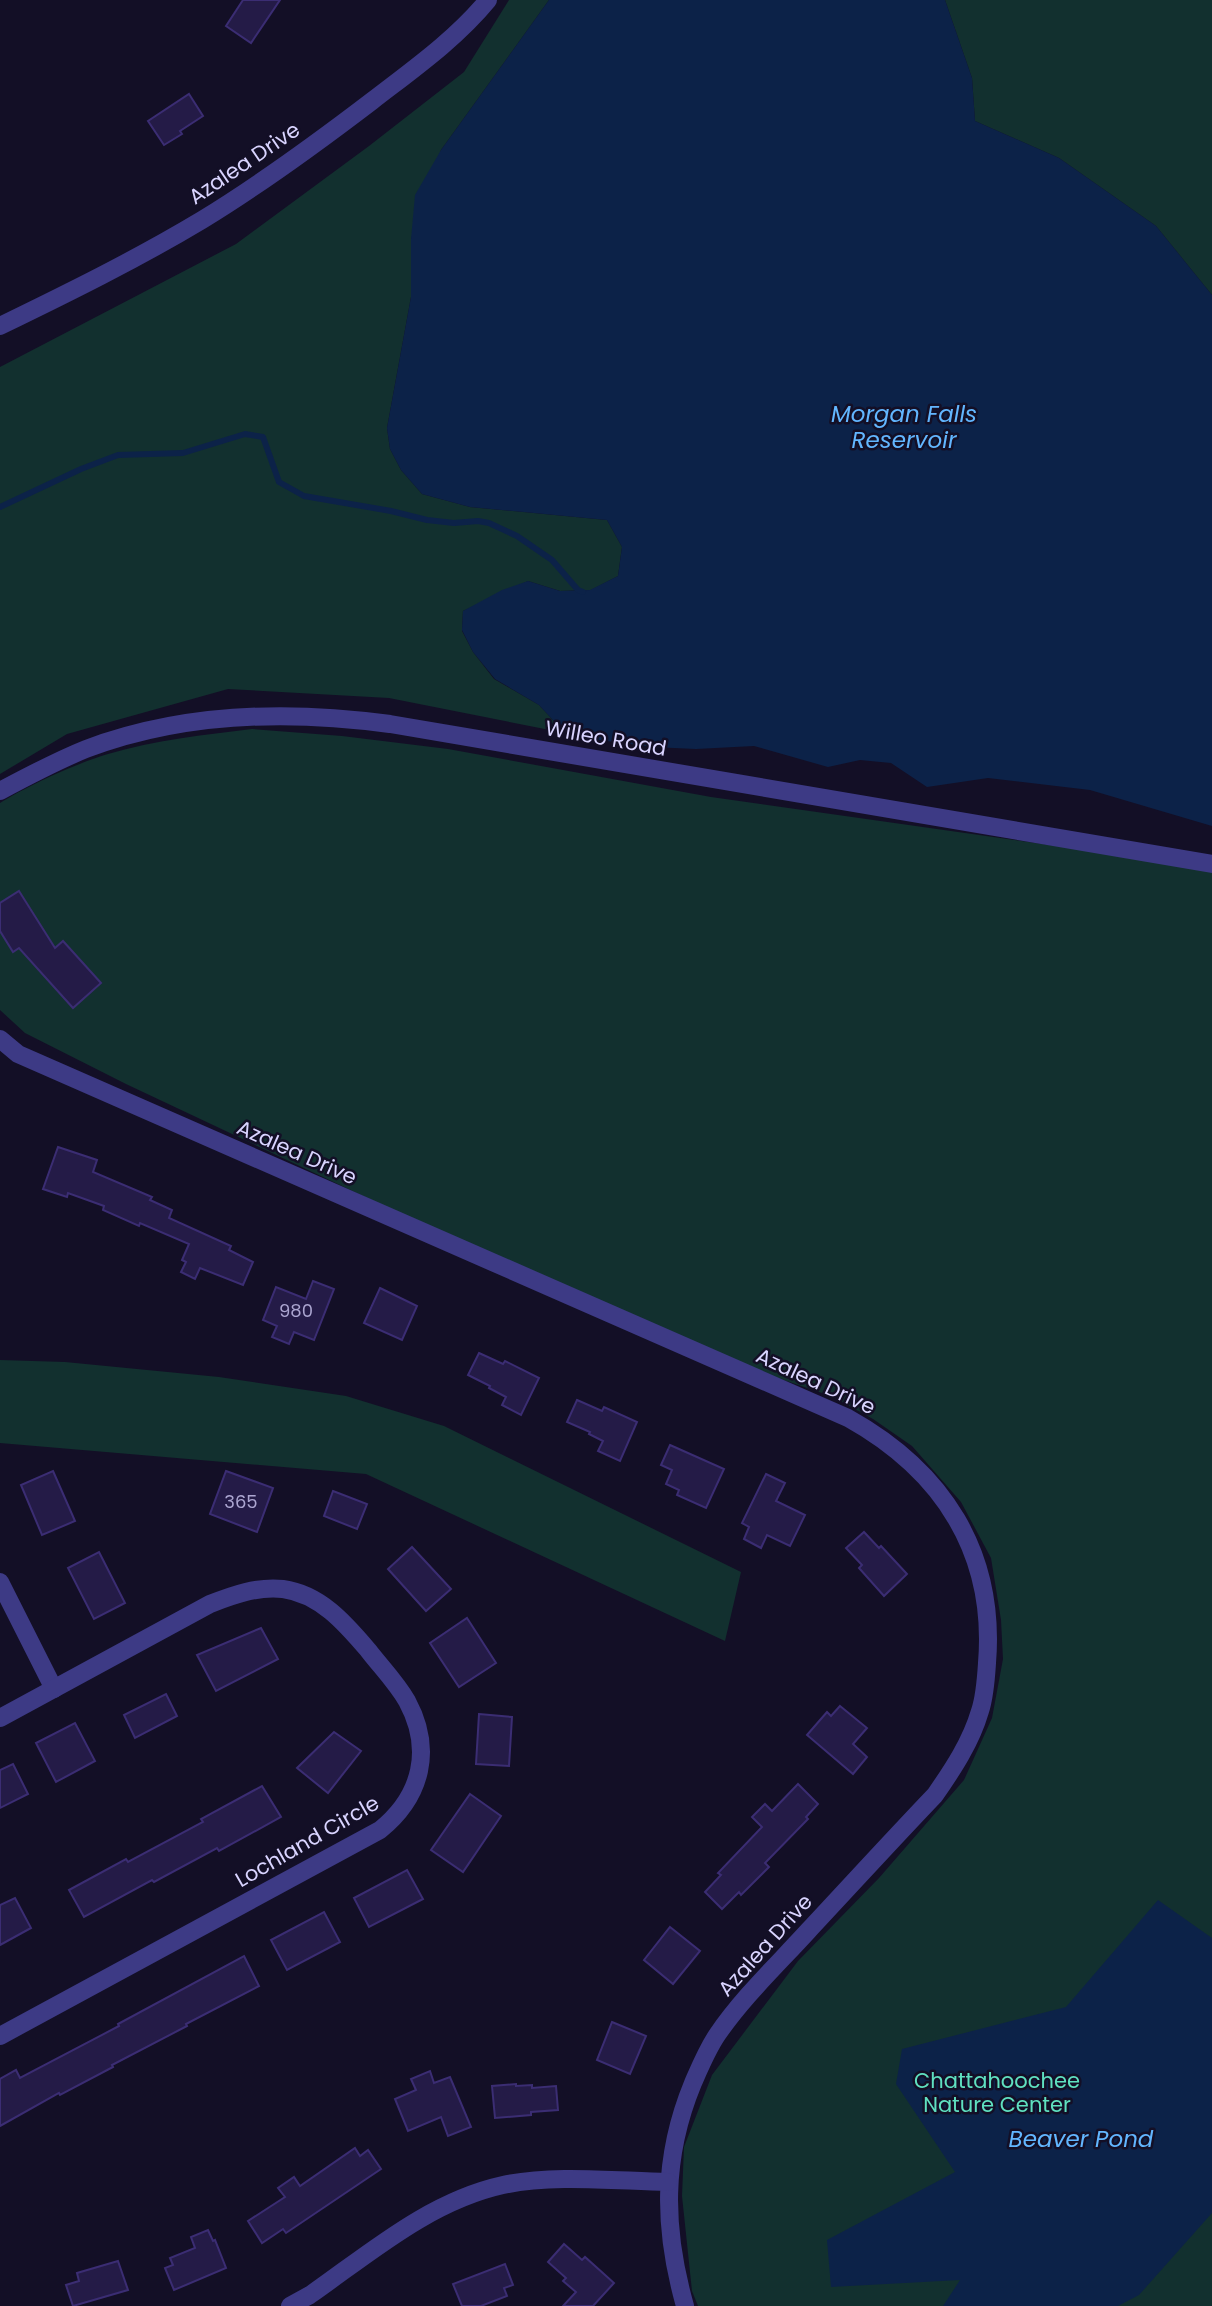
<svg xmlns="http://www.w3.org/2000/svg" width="1212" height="2306" font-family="Poppins,sans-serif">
<rect width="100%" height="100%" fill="#130f26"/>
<!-- green -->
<g fill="#12302f">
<polygon points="509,0 549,0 441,150 411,239 411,297 387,428 390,449 401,470 422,494 470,507 607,520 622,547 618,576 591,590 560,591 528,581 463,611 462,631 473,652 494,679 539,705 565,733 389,698 228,689 67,734 0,774 0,367 236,244 369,146 464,72"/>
<polygon points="945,0 1212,0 1212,295 1156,226 1059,158 975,121 972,78"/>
<path d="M252,729L342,736L448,749L711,797L1212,868V2306H698L692,2291L682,2196L684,2147L712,2075L798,1961L879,1878L964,1780L992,1718L1003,1659L1001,1620L991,1558L961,1502L912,1446L873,1419L831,1396L677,1344L126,1084L25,1033L0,1010V803C27,786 77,763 108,754C155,740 204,735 252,729Z"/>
<polygon points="0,1360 65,1362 219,1377 346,1396 444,1426 741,1572 725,1641 366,1474 0,1443"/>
</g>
<!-- water -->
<g fill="#0c2248">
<polygon points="549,0 945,0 972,78 975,121 1059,158 1156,226 1212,295 1212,826 1090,790 988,778 927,787 891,763 860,760 828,767 754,746 696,749 652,747 577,737 565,733 539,705 495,679 473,652 462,630 463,611 502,590 528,581 560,591 590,590 618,576 622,547 607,520 470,507 422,494 401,470 390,449 387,428 411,297 411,239 415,195 441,150"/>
<polygon points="1158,1900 1212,1938 1212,2213 1139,2295 1118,2306 943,2306 960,2280 831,2287 827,2240 955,2172 896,2084 902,2049 1066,2007"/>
</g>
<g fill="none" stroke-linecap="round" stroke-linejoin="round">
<!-- stream -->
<polyline stroke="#0c2248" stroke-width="6" points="0,507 81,469 118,455 183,453 245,434 263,437 279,482 304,496 391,511 427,520 454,523 478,521 489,523 517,536 552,560 578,590 583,592"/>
</g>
<!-- building -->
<g fill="#241b47" stroke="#3b2d73" stroke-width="2">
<polygon points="243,0 280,0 251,43 226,26"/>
<polygon points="189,94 203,116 180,131 182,134 164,145 148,121"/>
<polygon points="19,891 55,948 63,941 101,983 73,1008 19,948 13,952 0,931 0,903"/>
<polygon points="58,1147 97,1160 93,1172 152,1197 150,1200 172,1210 169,1218 231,1246 229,1250 253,1262 243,1285 200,1268 195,1279 181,1272 186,1262 182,1260 189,1244 140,1223 139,1226 103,1210 104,1206 68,1193 67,1197 43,1189"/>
<polygon points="313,1281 334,1289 314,1340 294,1332 289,1344 272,1337 277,1326 263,1320 276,1287 306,1299"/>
<polygon points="380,1288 417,1306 402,1340 364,1323"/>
<polygon points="479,1353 503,1364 505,1361 539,1378 521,1415 502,1405 506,1397 489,1388 490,1386 468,1375"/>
<polygon points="577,1400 602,1411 604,1407 637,1422 620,1461 598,1451 603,1441 589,1434 590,1432 567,1422"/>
<polygon points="670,1445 724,1469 706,1508 677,1495 679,1490 666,1484 672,1470 661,1465"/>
<polygon points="53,1471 75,1521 42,1535 21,1485"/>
<polygon points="226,1471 273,1488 257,1532 210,1514"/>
<polygon points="766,1474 785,1483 776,1501 805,1515 790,1546 767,1535 761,1548 744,1539 749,1527 742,1523"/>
<polygon points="333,1491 367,1504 357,1529 324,1516"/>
<polygon points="864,1532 879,1548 881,1546 907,1574 884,1596 859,1568 862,1565 846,1548"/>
<polygon points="412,1547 451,1589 426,1611 388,1569"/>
<polygon points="99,1552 125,1603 94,1619 68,1568"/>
<polygon points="467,1618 496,1663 459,1687 430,1643"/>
<polygon points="261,1628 278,1659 216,1691 197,1655"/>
<polygon points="166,1694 177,1716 135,1738 124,1715"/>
<polygon points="840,1706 867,1728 853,1744 867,1757 853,1774 807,1735 827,1712 831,1716"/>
<polygon points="479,1714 512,1717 509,1766 476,1764"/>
<polygon points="75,1723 95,1761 56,1782 36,1743"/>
<polygon points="334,1732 361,1751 328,1793 297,1768"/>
<polygon points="13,1764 28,1794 0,1808 0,1770"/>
<polygon points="798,1784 818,1804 806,1817 808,1819 765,1863 769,1867 741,1895 739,1892 722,1909 705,1892 721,1875 718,1873 762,1827 752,1817 765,1804 772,1811"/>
<polygon points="262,1786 281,1817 219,1851 217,1848 154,1882 152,1880 84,1917 69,1890 126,1859 128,1862 203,1822 201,1819"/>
<polygon points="470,1794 501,1816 463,1872 431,1850"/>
<polygon points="407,1870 423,1899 369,1927 354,1898"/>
<polygon points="15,1898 31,1928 0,1945 0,1905"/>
<polygon points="324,1912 340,1942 287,1970 271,1940"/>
<polygon points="670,1927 700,1951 673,1984 644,1960"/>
<polygon points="244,1956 259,1986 186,2024 187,2026 112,2065 113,2067 60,2095 59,2093 0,2126 0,2079 16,2070 20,2078 119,2026 118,2024"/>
<polygon points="612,2022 646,2036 630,2074 597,2060"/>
<polygon points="430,2071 434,2083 450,2077 471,2127 448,2136 441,2117 408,2131 395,2099 416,2090 411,2079"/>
<polygon points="516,2084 516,2086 532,2085 532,2088 556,2086 558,2110 531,2112 531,2115 495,2118 492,2086"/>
<polygon points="355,2148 360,2156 368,2150 381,2169 286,2233 283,2229 262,2243 248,2221 285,2197 278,2188 294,2177 300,2186"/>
<polygon points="208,2230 213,2241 215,2240 226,2268 174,2290 165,2268 173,2265 170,2258 195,2248 191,2237"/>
<polygon points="564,2244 582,2260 585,2257 614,2283 593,2306 563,2306 576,2292 563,2281 566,2278 548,2262"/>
<polygon points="118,2261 128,2290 73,2306 66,2285 79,2281 77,2273"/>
<polygon points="505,2264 513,2285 504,2288 507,2296 481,2306 462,2306 453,2284"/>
</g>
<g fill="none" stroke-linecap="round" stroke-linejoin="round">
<!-- minor -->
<g stroke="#3d3a85" stroke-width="18">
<path d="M0,326C68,293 137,259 202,220C261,184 317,143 372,101C412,70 455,40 488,0"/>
<path d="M0,791C28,776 56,761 86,749C184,712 288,710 390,724L1212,864"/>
<path d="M0,1039L18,1054L848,1418C943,1471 996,1553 987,1663C986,1679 985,1696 980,1711C971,1742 953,1769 935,1795C892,1840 850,1886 808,1931C777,1965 743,1997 717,2035C707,2050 700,2067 693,2083C662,2158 663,2228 685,2306"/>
<polyline points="0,1582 54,1689"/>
<path d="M0,1718L210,1604C233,1595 258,1586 283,1589C320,1594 345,1623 368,1650C381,1667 396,1682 407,1701C433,1749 422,1796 380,1830L0,2036"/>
<path d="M290,2306L310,2295C370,2253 430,2201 503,2185C553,2174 616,2181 668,2182"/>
</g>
</g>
<g text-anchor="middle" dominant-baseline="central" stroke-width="5" stroke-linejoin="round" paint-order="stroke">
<!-- number labels -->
<g font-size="18" fill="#aca6d1">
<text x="296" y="1310">980</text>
<text x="241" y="1501">365</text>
</g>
<!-- street labels -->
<g font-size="21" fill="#d9d4ff" stroke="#130f26">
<text transform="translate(244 163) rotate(-34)">Azalea Drive</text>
<text transform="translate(606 738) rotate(10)">Willeo Road</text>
<text transform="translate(297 1152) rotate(24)">Azalea Drive</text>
<text transform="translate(816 1381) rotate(25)">Azalea Drive</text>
<text transform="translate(307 1841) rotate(-30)">Lochland Circle</text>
<text transform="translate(765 1945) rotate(-48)">Azalea Drive</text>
</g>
<!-- park labels -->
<g font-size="21" fill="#5fe0c0" stroke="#130f26">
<text x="997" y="2080">Chattahoochee<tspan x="997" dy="24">Nature Center</tspan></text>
</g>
<!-- water labels -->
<g font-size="23" font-style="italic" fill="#62b6ff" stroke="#130f26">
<text x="904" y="414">Morgan Falls<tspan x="904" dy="26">Reservoir</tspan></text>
<text x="1081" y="2139">Beaver Pond</text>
</g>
</g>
</svg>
